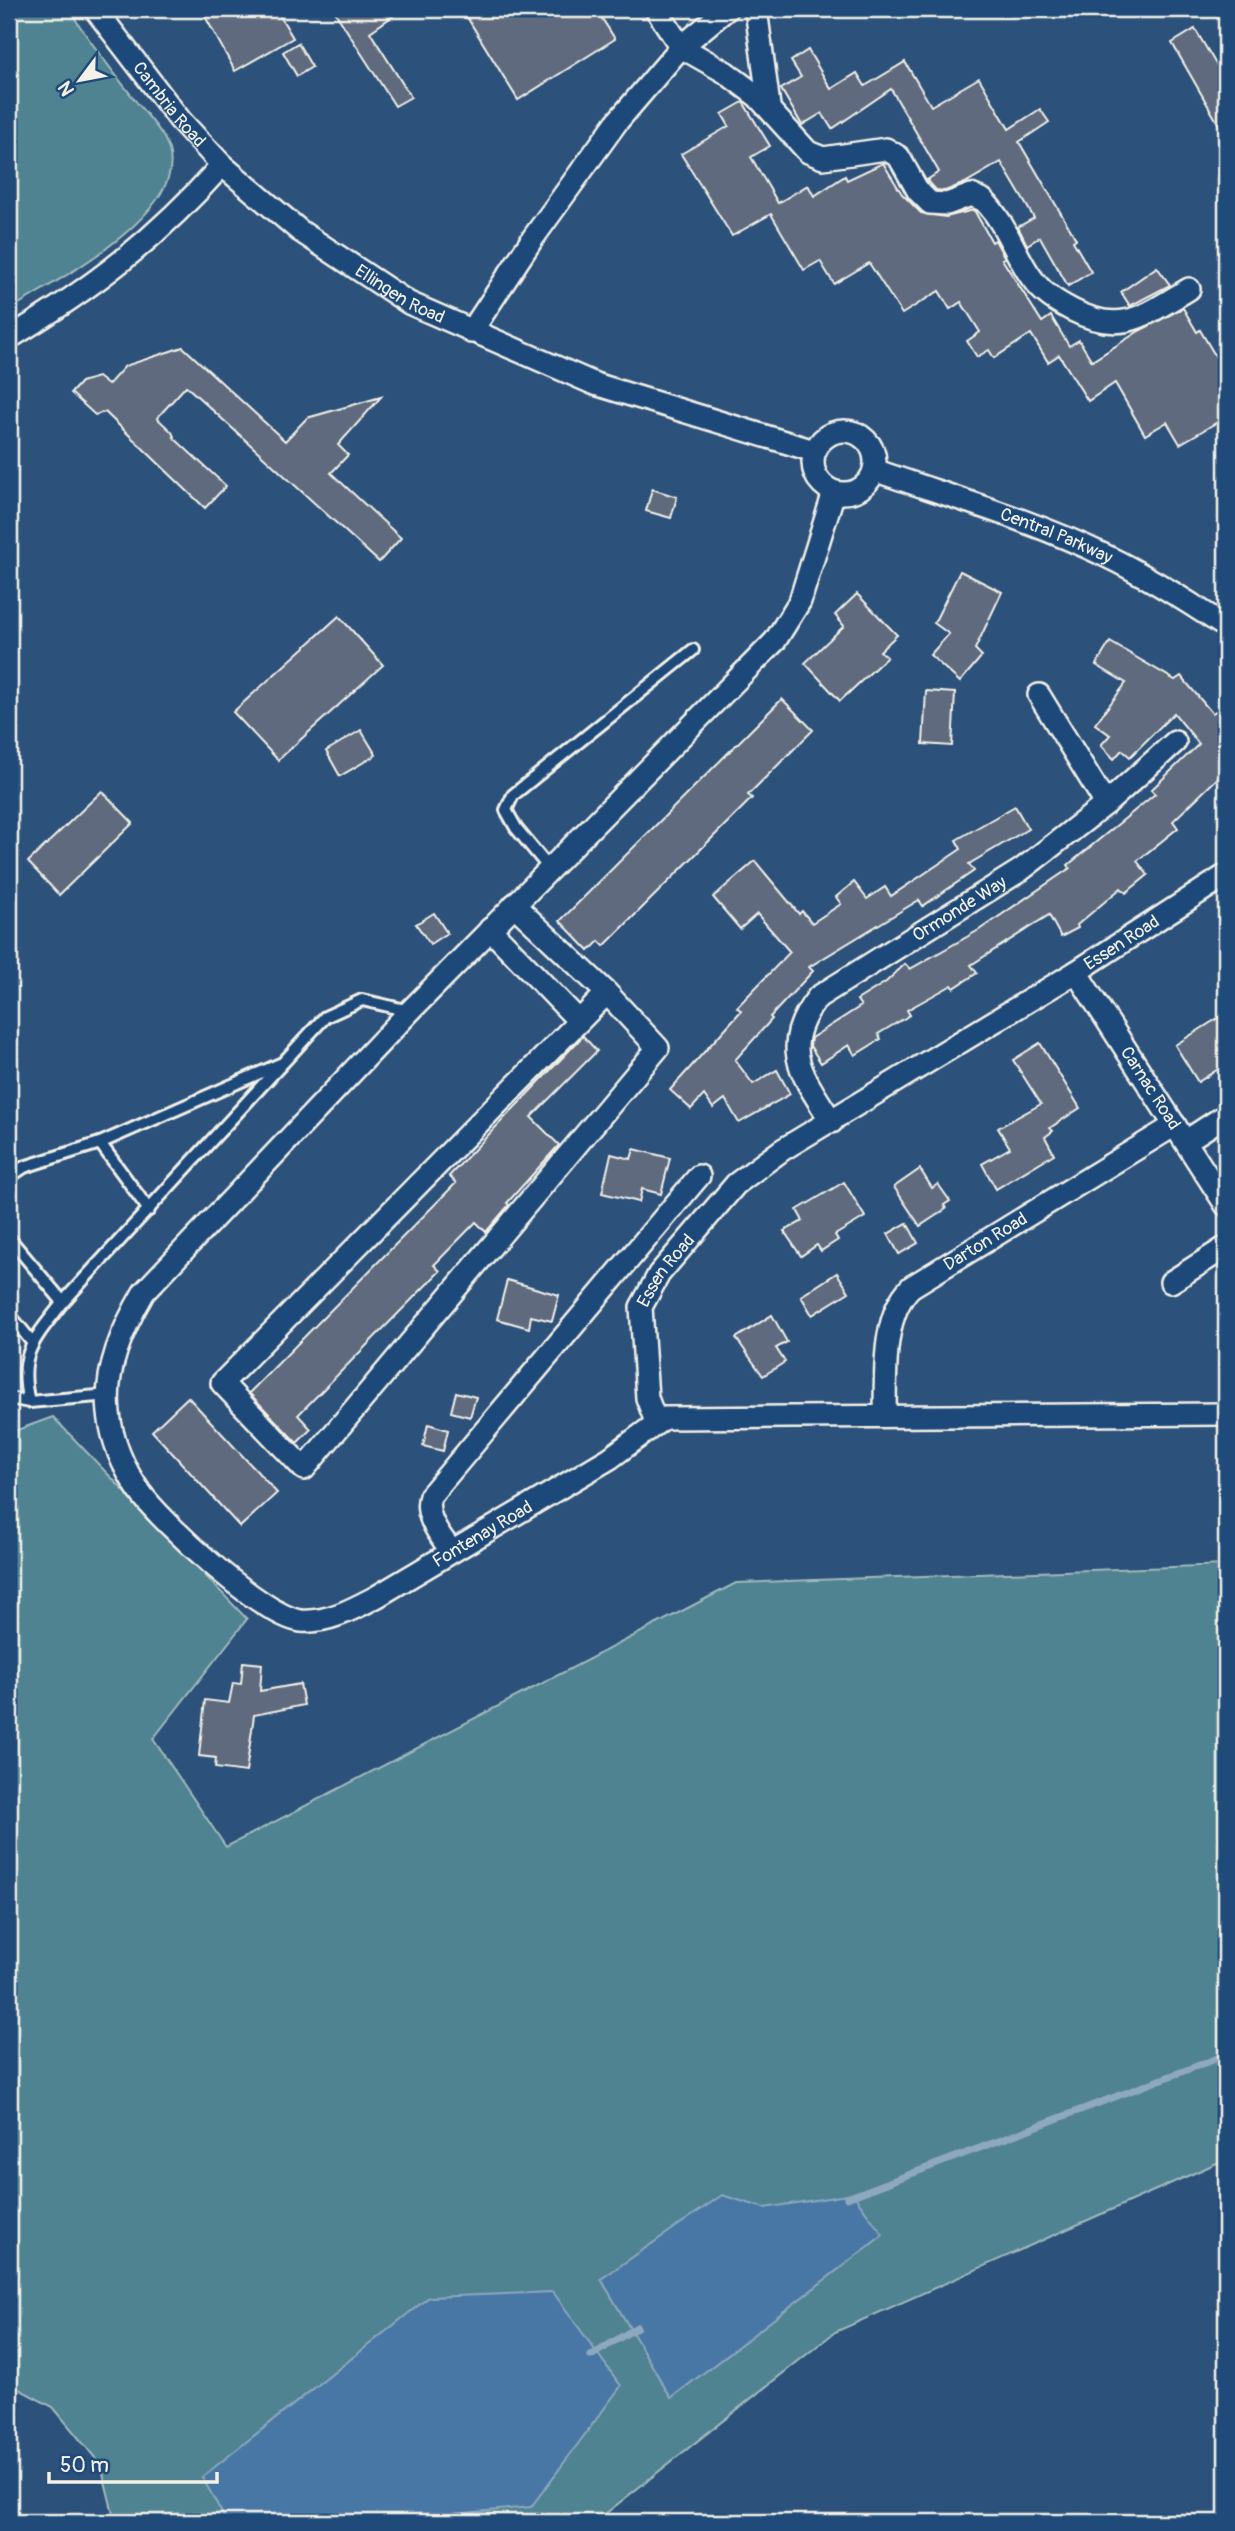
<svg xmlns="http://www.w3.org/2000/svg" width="1235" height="2531" font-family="Pangolin,sans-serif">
<rect width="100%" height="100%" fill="#2c517b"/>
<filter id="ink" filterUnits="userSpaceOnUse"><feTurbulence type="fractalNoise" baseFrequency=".0143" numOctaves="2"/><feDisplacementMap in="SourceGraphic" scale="14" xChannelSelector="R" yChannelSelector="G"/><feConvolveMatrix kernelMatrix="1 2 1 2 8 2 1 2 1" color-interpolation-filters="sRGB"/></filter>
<g filter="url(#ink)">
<!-- green -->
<g fill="#4f8391" stroke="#a2babc" stroke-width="2">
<path d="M9,9H69C88,41 112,70 135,100C144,112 157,125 164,138C204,207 54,281 9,310Z"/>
<polygon points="53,1417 247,1619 153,1739 226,1847 736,1583 1226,1565 1226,2159 835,2332 595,2522 115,2522 101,2465 53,2407 9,2384 9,1433"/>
</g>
<!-- water -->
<g fill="#4a77a5" stroke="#8ea8c0" stroke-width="2">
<polygon points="853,2194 883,2235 671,2398 601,2279 722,2195 764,2208"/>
<polygon points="553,2292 621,2386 531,2507 443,2515 432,2522 227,2522 202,2477 429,2297"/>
</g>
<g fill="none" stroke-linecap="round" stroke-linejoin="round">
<!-- stream -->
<g stroke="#8ea8c0" stroke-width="7">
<polyline points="847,2198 1226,2055"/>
<polyline points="591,2356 637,2327"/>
</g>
</g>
<!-- building -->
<g fill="#5e6b7e" stroke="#f4f1e8" stroke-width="2">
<polygon points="201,9 276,9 293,38 235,71"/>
<polygon points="333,9 403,9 370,32 411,97 395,106"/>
<polygon points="462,9 596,9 615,39 518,100"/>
<polygon points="1195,29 1226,81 1226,137 1172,43"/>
<polygon points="298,43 312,67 297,76 283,52"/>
<polygon points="808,50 831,89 857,73 865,86 905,62 931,106 979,78 1009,129 1040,109 1049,122 1019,142 1076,239 1073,241 1091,272 1068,286 1040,237 1027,245 1018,227 1034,218 1001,162 965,183 945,191 936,190 927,180 939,172 891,89 832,129 822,113 802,125 781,89 801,77 791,61"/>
<polygon points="743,102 770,146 751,157 778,203 808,185 814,196 845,176 847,180 883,163 902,194 921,213 946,217 974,210 992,242 995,240 1005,258 1002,259 1042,322 1051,316 1069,346 1079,340 1092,361 1139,331 1183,308 1197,332 1200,330 1226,374 1226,417 1180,444 1167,422 1145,435 1115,383 1088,401 1059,355 1048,362 1031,334 994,358 989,350 977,357 967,341 980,332 961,302 950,309 939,291 902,314 869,263 834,284 820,261 804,270 771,214 732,236 681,154 729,126 722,114"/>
<polygon points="1157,267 1170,285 1130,306 1121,292"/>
<polygon points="183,347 285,441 307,418 381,397 338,445 348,455 331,473 401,538 379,562 186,386 157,418 172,432 175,439 226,486 205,508 105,412 95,415 71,393 81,382 98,377 108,385 125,366"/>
<polygon points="652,489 677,497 671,518 646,511"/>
<polygon points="960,571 1002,592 975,649 982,656 960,682 930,655 949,634 934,623"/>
<polygon points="857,594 897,635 880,651 887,657 840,701 805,663 844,626 835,615"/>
<polygon points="339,616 383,665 278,760 233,712"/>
<polygon points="1110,642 1175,680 1181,676 1212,713 1216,711 1226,727 1226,770 1173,821 1178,828 1137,861 1148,875 1126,893 1121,888 1077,925 1078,928 1061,937 1049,915 971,965 977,973 954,988 952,985 907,1010 910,1015 878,1034 881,1039 855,1055 849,1045 821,1063 810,1046 811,1038 861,1006 857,1000 886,982 905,964 910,969 979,930 1070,868 1068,865 1155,794 1151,790 1199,744 1174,713 1130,757 1122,750 1114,759 1101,745 1110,735 1095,724 1126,683 1096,665"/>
<polygon points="926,691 955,693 952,746 923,744"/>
<polygon points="782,699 813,730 748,795 752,798 604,946 599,941 589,951 560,921"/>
<polygon points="361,730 376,755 340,776 326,751"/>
<polygon points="102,791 133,823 59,895 28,862"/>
<polygon points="1015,806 1028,829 969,864 974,871 923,906 919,900 809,967 813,971 770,1017 772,1019 735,1060 753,1084 777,1070 790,1094 739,1123 725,1099 713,1108 704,1095 691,1109 670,1090 741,1011 737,1007 790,952 757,914 740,929 713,897 755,861 799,914 802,911 812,923 841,904 836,897 854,882 867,899 885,887 891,896 961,849 956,840"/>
<polygon points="434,913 447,933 430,944 416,924"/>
<polygon points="1226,1013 1226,1064 1198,1082 1175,1045"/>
<polygon points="583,1036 597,1051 531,1117 559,1145 507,1203 509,1205 486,1232 476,1222 434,1265 440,1271 298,1415 311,1429 297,1443 249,1393 456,1183 449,1176"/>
<polygon points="1040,1043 1080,1108 1050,1128 1053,1131 1045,1137 1054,1154 996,1189 982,1164 1010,1148 998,1128 1041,1104 1013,1060"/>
<polygon points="634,1149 670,1158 661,1194 642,1189 639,1202 602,1193 611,1154 631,1159"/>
<polygon points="920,1169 932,1188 938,1184 950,1201 944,1205 946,1209 920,1226 894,1187"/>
<polygon points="844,1182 865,1217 835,1235 838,1240 821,1251 817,1245 801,1256 784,1231 803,1221 797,1210"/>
<polygon points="907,1223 918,1243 899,1254 888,1234"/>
<polygon points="837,1273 849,1292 812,1315 801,1296"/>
<polygon points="507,1280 559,1295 552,1321 531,1316 529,1328 497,1319"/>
<polygon points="772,1315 787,1342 776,1348 785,1362 763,1376 736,1338"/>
<polygon points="456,1392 476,1397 470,1417 451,1412"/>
<polygon points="188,1397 277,1493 240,1527 152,1431"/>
<polygon points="428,1424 448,1430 443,1451 423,1446"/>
<polygon points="243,1662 262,1664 260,1691 300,1684 304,1705 254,1715 246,1772 215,1768 216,1758 199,1756 205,1700 229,1703 233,1683 241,1684"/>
</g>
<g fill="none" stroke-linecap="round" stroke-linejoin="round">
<!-- lane casing -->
<g stroke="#f4f1e8" stroke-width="16">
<g id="lane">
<polyline points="549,868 516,828 506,810 513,795 693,650"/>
<polyline points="100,1143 149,1210"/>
<polyline points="9,1177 24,1167 100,1143 280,1064"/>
<polyline points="9,1238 63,1302"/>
<polyline points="9,1314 32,1342"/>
<polyline points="9,1398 29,1402 109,1395"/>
<path d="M29,1402C17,1353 35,1339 63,1302L325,1017L362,1000L410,1011"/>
</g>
</g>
<!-- street casing -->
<g stroke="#f4f1e8" stroke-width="26">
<g id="street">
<path id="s1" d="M95,9L180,120L222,165L300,231L409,303L595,384L814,451"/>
<path d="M656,9L681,47L725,72L757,96L808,152L823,158L886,149L899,157L918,191L930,203L947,204L971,195L983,200C1005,221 1014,253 1031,277C1042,293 1055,301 1072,310C1123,336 1145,315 1189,289"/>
<polyline points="756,9 769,106"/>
<polyline points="471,332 533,238 616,123 681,47 727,9"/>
<path d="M9,338C94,287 156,239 222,165"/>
<circle cx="844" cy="462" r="31"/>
<path id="s2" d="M874,470C951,497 1032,520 1106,556C1148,576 1187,601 1226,627"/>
<path id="s3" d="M834,492L800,601L775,641L410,1011L144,1292C123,1328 104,1369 109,1413C112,1441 124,1469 140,1492C162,1523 264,1617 301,1621C328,1623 353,1609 376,1597L610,1458L664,1418L1226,1414"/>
<polyline points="1106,804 1175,742"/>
<polyline points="514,905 607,993 658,1048 304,1469 222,1383 607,993"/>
<polyline points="490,929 579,1021"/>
<path id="s4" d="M1076,972L1226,1205"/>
<path id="s5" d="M832,1122C802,1075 778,1047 818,997L1021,870L1106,804L1039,695"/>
<polyline points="1186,1141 1226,1115"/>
<polyline points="1171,1282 1226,1247"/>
<path id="s6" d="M885,1416C886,1377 881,1316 911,1287L1175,1125"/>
<path id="s7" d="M656,1422L647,1398L641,1307L659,1274L736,1184L782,1150L1076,972L1226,875"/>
<path d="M451,1551C441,1536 423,1516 430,1496L699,1176"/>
</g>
</g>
<!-- lane -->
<use href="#lane" stroke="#1f4a7a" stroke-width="10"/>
<!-- street -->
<use href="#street" stroke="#1f4a7a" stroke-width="21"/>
</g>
</g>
<g text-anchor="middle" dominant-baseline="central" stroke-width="7" stroke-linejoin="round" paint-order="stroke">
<!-- street labels -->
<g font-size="18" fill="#f4f1e8" stroke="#1f4a7a">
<text stroke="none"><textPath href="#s1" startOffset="121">Cambria Road</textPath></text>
<text stroke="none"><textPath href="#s1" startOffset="422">Ellingen Road</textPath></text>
<text stroke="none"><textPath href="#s2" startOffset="194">Central Parkway</textPath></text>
<text stroke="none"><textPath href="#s5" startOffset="306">Ormonde Way</textPath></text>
<text stroke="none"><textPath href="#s7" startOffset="728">Essen Road</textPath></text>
<text stroke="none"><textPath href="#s4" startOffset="138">Carnac Road</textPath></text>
<text stroke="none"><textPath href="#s6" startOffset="222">Darton Road</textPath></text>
<text stroke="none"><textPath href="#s7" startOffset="161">Essen Road</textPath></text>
<text stroke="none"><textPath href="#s3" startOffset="1694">Fontenay Road</textPath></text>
</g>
</g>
<!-- margin -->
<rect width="1235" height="2531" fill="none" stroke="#1f4a7a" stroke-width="35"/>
<rect x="18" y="18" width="1200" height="2496" fill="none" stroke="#f4f1e8" stroke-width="2.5" filter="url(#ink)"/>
<!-- north arrow -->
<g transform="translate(80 80) rotate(238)" stroke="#1f4a7a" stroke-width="5" paint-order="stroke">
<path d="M0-5L12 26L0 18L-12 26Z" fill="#f4f1e8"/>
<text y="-10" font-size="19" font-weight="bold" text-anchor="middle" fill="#f4f1e8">N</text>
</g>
<!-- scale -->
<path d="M49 2472v10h168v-10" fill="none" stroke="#f4f1e8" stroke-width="3.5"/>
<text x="60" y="2472" font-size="21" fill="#f4f1e8" stroke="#1f4a7a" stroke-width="5" paint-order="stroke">50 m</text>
</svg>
